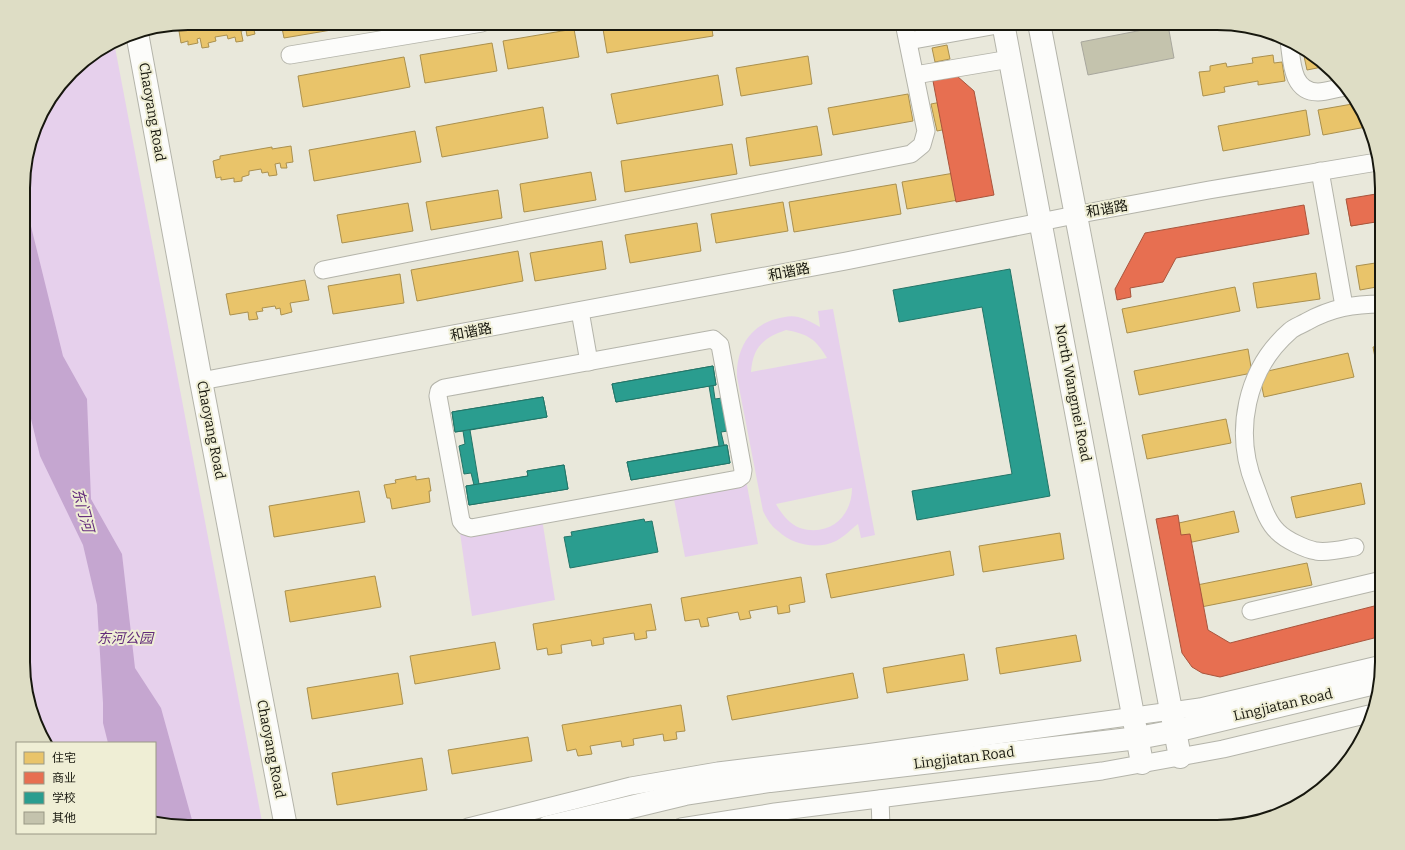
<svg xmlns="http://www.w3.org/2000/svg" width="1405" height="850" font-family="Bitter,'Noto Sans SC',serif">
<rect width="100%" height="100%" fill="#e9e8db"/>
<!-- green -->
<g fill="#e6d0ec" fill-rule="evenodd">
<polygon points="114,42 263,827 188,827 155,823 155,743 47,743 38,720 24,668 24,167 40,115 79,64"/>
<path d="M833,309L875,535L861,538L858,524C851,529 844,537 836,541C817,550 793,545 778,531C771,526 767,519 763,511L737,377C736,350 749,326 776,319C783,317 791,315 798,317C806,319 813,323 820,327L818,311ZM786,330C808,334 816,339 827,358L751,372C753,347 763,338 786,330ZM852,488C852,517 829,537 800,528C789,524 781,513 776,504Z"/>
<polygon points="746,480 758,544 685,557 673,494"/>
<polygon points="542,519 555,600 472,616 460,533"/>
</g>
<!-- water -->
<polygon fill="#c5a6d0" points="24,198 63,356 87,399 91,499 122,554 135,668 161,708 194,827 155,823 155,743 108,743 103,723 103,703 97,605 83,545 40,456 24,390"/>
<!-- homes -->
<g fill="#e9c46a" stroke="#aa904e">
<polygon points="188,23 260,23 261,29 254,30 255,34 247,36 246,30 241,31 243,41 236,42 235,37 228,39 227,35 215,37 216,41 208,43 209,47 202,48 200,38 197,39 198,43 188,45 188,41 181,43 178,25"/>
<polygon points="281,23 355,23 355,26 284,38"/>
<polygon points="368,23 392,23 368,27"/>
<polygon points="602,23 711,23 713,36 607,53"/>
<polygon points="723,23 766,23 724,30"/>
<polygon points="1191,23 1213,23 1214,26 1192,30"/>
<polygon points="574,29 579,57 508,69 503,41"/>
<polygon points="492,43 497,71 425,83 420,55"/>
<polygon points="947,45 950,59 935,62 932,48"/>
<polygon points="1302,47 1327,66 1307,70"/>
<polygon points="1273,55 1274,63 1282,62 1285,81 1258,85 1258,81 1224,87 1225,92 1203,96 1199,72 1210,71 1210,66 1226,63 1227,67 1253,63 1252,58"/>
<polygon points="808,56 812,84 741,96 736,68"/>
<polygon points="404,57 410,87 303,107 298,76"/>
<polygon points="718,75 723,105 617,124 611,94"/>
<polygon points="908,94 913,121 833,135 828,108"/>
<polygon points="967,97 972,124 937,131 931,104"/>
<polygon points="1358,103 1366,127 1323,135 1318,110"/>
<polygon points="543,107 548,138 442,157 436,127"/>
<polygon points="1306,110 1310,135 1223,151 1218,126"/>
<polygon points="817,126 822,155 750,166 746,138"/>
<polygon points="415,131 421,162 314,181 309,150"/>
<polygon points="732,144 737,174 625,192 621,161"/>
<polygon points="291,146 293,162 286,163 287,168 281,168 280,163 275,164 277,175 269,176 268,172 262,173 261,169 249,171 249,175 242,177 242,181 234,182 234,178 221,180 221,177 216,178 213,161 220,159 220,156 272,147 272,149"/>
<polygon points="983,168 987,195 907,209 902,182"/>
<polygon points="591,172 596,200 524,212 520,184"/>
<polygon points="896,184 901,214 794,232 789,202"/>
<polygon points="498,190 502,218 431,230 426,202"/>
<polygon points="1382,196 1382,220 1351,226 1347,202"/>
<polygon points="783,202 788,231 716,243 711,214"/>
<polygon points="408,203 413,231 342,243 337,215"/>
<polygon points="1298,211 1302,234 1175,256 1171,233"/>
<polygon points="697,223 701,251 630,263 625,235"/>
<polygon points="602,241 606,269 535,281 530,253"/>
<polygon points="518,251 523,281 417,301 411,270"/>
<polygon points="1382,262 1382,286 1360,290 1356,266"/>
<polygon points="1316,273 1320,299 1257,308 1253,283"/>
<polygon points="400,274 404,303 333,314 328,286"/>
<polygon points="305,280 309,300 290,303 292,312 281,315 280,308 276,309 275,306 262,308 263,311 256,312 258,319 249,320 248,312 230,315 226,294"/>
<polygon points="1235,287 1240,311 1127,333 1122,309"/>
<polygon points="1382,345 1382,367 1377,368 1373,347"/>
<polygon points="1248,349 1252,373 1139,395 1134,371"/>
<polygon points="1348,353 1354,377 1264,397 1259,373"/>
<polygon points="1226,419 1231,443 1147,459 1142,435"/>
<polygon points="416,476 416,480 429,478 431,491 429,491 430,502 392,509 390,498 387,498 384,485 396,483 395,480"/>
<polygon points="1361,483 1365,504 1296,518 1291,497"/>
<polygon points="359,491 365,522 274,537 269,506"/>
<polygon points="1234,511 1239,532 1169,547 1165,526"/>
<polygon points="1060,533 1064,559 983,572 979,546"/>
<polygon points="950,551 954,575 831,598 826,574"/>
<polygon points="1307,563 1312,585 1181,611 1177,589"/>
<polygon points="375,576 381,607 290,622 285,591"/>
<polygon points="801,577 805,602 789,605 790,612 778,614 777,606 749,611 751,618 740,620 738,612 707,618 709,626 701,627 699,619 685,621 681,598"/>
<polygon points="651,604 656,630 646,631 647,638 635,640 634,633 603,638 604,644 592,646 591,640 561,645 562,653 548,655 547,648 537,650 533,624"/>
<polygon points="1382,608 1382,633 1250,668 1244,644"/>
<polygon points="1076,635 1081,661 1000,674 996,648"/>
<polygon points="495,642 500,669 415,684 410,656"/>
<polygon points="964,654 968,680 887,693 883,668"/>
<polygon points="398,673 403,704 312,719 307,688"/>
<polygon points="853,673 858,698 732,720 727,696"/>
<polygon points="681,705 685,731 676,732 677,739 664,741 663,734 633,739 634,745 622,747 621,741 590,746 592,754 578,756 576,749 567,751 562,725"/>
<polygon points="528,737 532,761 452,774 448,750"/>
<polygon points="422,758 427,790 337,805 332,773"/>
</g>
<!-- shops -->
<g fill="#e76f51" stroke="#a9553d">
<polygon points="957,76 974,91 994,195 956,202 933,81"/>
<polygon points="1382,193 1382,221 1351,226 1346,199"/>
<polygon points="1304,205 1309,234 1176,258 1163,282 1130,288 1131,297 1117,300 1115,289 1145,233"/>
<polygon points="1178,515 1181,535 1190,534 1208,630 1230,643 1382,604 1382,636 1220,677 1202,673 1192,667 1182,653 1156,519"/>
</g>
<!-- schools -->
<g fill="#2a9d8f" stroke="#247568">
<polygon points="1010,269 1050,496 917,520 912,491 1012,474 982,307 899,322 893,290"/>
<polygon points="713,366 716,385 713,385 715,399 722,398 728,431 721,432 724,445 727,445 730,463 631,480 627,462 719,446 709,386 616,402 612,384"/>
<polygon points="713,366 716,385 616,402 612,384"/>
<polygon points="543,397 547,417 470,430 479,484 528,476 527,471 564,465 568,489 469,505 466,486 474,485 471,473 464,474 459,446 465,444 463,431 455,432 452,412"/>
<polygon points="543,397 547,417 455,432 452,412"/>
<polygon points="727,445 730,463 631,480 627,462"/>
<polygon points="564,465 568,489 469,505 466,486 528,476 527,471"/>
<polygon points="644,519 645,522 652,521 658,552 570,568 564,537 572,536 571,532"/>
</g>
<!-- building -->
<polygon fill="#c4c3ad" stroke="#a8a79d" points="1168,25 1174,58 1088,75 1081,42"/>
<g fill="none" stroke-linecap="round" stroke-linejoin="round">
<!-- minor casing -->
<g stroke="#b4b4aa" stroke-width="19">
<g id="minor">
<polyline points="908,41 1003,24"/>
<path d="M1289,41C1292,60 1291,92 1318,92C1327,92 1337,88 1346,87"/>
<polyline points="290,55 482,23"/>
<polyline points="915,75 1010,59"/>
<polyline points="1320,171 1344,306"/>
<polyline points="323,270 911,154 922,145 926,131 904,23"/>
<polyline points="580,311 589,362"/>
<polygon points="713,339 720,345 743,470 742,476 738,479 471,528 465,526 461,521 438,396 439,391 444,388"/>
<polyline points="201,381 846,261 1075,215 1209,190 1377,162"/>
<path d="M1355,547C1343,549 1329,553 1316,551C1305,549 1286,540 1278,532C1266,521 1261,501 1255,486C1233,432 1246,369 1290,331C1294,327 1301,325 1306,322C1331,308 1353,304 1382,304"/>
<polyline points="1251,611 1382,580"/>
<polyline points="880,799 881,827"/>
<polyline points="468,827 631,786 718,771 866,753 1200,707 1382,664"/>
<polyline points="681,827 775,812 1102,771 1223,749 1369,714"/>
</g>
</g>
<!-- major casing -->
<g stroke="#b4b4aa" stroke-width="24">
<g id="major">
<polyline points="1003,23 1142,763"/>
<polyline points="1039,23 1180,757"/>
<polyline points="137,33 201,381 286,827"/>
<polyline points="548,827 685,794 770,781 1138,738 1175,731 1379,682"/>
</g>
</g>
<!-- minor -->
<use href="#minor" stroke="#fcfcfa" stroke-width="17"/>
<!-- major -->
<use href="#major" stroke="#fcfcfa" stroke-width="22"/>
</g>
<g text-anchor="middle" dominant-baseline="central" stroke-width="4" stroke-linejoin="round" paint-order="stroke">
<!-- street labels -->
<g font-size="14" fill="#17170e" stroke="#efeed5">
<text transform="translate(152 112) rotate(80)">Chaoyang Road</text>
<text transform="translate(1107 209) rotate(-10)">和谐路</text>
<text transform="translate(789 272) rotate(-11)">和谐路</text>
<text transform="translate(471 332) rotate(-11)">和谐路</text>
<text transform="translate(1073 393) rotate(79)">North Wangmei Road</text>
<text transform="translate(211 430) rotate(79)">Chaoyang Road</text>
<text transform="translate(1283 705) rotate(-13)">Lingjiatan Road</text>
<text transform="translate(271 749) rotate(79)">Chaoyang Road</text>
<text transform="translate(964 758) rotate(-7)">Lingjiatan Road</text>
</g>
<!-- park labels -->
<g font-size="14" font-style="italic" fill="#622b7a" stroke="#efeed5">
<text x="125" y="638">东河公园</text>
</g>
<!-- water labels -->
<g font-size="15" font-style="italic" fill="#652e7d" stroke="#efeed5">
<text transform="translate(83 510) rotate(75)">东门河</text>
</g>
</g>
<!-- crop -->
<path d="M0 0H1405V850H0ZM188 30H1217A158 158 0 0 1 1375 188V662A158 158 0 0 1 1217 820H188A158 158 0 0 1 30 662V188A158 158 0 0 1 188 30Z" fill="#deddc5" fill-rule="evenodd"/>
<path fill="none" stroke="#17170e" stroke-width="2" d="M188 30H1217A158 158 0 0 1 1375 188V662A158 158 0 0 1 1217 820H188A158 158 0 0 1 30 662V188A158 158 0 0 1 188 30Z"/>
<!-- legend -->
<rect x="16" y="742" width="140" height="92" fill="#efeed5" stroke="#999885"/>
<rect x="24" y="752" width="20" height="12" fill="#e9c46a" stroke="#999885"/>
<text x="52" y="762" font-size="12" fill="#17170e">住宅</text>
<rect x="24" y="772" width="20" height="12" fill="#e76f51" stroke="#999885"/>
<text x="52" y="782" font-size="12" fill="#17170e">商业</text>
<rect x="24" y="792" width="20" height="12" fill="#2a9d8f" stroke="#999885"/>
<text x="52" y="802" font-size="12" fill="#17170e">学校</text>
<rect x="24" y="812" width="20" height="12" fill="#c4c3ad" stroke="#999885"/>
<text x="52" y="822" font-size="12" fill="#17170e">其他</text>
</svg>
